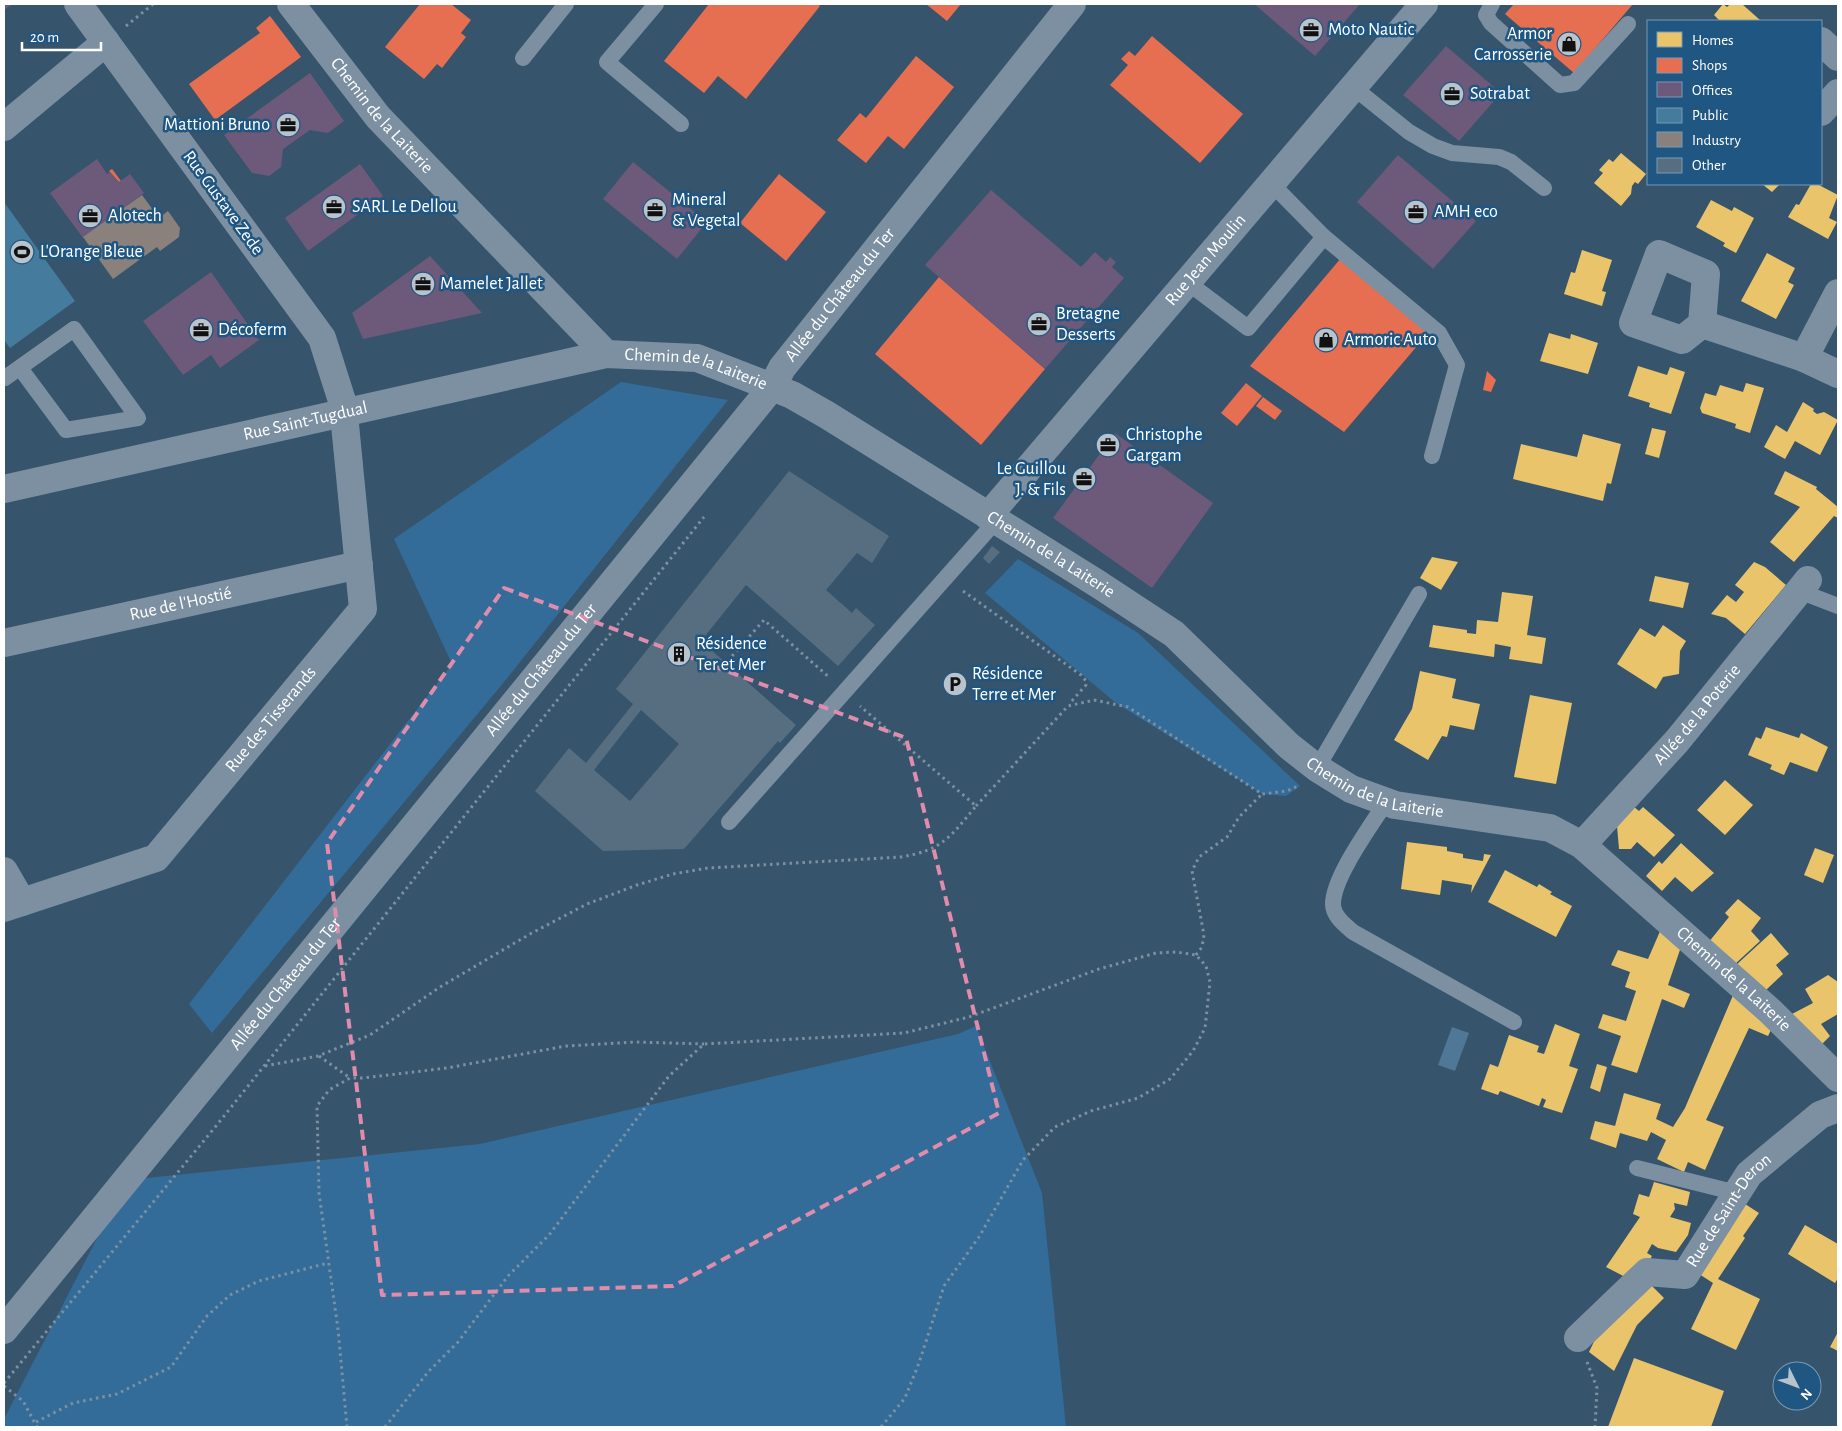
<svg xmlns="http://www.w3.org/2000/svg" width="1842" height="1431" font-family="'Alegreya Sans',sans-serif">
<rect width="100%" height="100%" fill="#36546c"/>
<!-- green -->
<g fill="#346c99">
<polygon points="621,382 728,400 504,682 212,1033 189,1004 452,664 394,539"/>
<polygon points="1018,559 1138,633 1300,786 1286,796 1262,794 1116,703 985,593"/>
<polygon points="976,1026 1042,1193 1066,1427 4,1427 4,1419 127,1180 480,1144 958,1034"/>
</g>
<!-- water -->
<polygon fill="#517796" points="1452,1027 1469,1033 1455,1071 1438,1065"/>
<!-- homes -->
<g fill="#e9c46a">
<polygon points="1723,4 1727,7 1730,4 1742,4 1760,20 1720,21 1714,15"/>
<polygon points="1621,153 1646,174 1638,184 1635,182 1632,186 1631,194 1621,206 1594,183 1603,173 1599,170 1609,159 1613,162"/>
<polygon points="1762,184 1780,184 1772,192"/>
<polygon points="1811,184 1817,184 1838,195 1829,218 1837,222 1828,239 1788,217 1796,204 1799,205"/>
<polygon points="1711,200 1732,211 1734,207 1754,218 1736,253 1723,246 1725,243 1696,227"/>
<polygon points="1582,250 1612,260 1602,291 1606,292 1602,306 1564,294 1571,272 1575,273"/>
<polygon points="1767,253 1795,268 1788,282 1794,285 1776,319 1741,301"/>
<polygon points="1549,333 1570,339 1571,334 1598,343 1588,374 1540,361"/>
<polygon points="1638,366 1667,375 1670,367 1685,372 1671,414 1649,407 1650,403 1628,396"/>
<polygon points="1746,383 1764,388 1750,433 1735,428 1736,424 1702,413 1700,408 1705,393 1716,396 1720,385 1743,392"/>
<polygon points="1803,402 1814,409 1813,411 1817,414 1824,412 1838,420 1820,455 1795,441 1785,459 1764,447 1776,425 1787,432"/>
<polygon points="1652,428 1666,431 1659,458 1645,454"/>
<polygon points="1583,434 1621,444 1611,484 1607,483 1603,501 1513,479 1521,444 1577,457"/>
<polygon points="1785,471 1817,487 1816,489 1838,507 1838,518 1834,516 1794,562 1770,542 1800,507 1774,494"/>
<polygon points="1432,557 1458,562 1441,590 1420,578"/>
<polygon points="1754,562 1765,567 1786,585 1745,634 1726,618 1711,614 1727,595 1736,602 1744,592 1735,585"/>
<polygon points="1655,576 1689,583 1683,608 1649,601"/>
<polygon points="1502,592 1533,596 1527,635 1546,638 1542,664 1509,659 1511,647 1495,644 1494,657 1429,647 1433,625 1467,630 1467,633 1476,634 1477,620 1498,622"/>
<polygon points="1663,625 1686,641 1680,651 1679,674 1663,677 1656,689 1617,664 1640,628 1655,637"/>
<polygon points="1420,671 1456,679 1452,698 1480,704 1474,730 1450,725 1447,737 1442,736 1428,760 1394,740 1412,709"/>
<polygon points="1530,695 1572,703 1556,784 1514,777"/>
<polygon points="1766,727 1799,738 1801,733 1828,747 1817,772 1790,762 1784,775 1770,769 1772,765 1748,755 1756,737 1761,739"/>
<polygon points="1725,780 1753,805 1725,835 1697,810"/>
<polygon points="1634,807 1639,811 1643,807 1675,835 1654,857 1637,842 1631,849 1619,849 1617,826"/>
<polygon points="1407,842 1447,847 1447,851 1463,854 1463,858 1483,861 1484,854 1491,855 1471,893 1472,885 1442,880 1440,895 1401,889"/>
<polygon points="1681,843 1714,873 1692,892 1675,877 1662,891 1646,876 1659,861 1662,864"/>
<polygon points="1815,848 1834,855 1823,883 1804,875"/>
<polygon points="1505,870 1537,887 1539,884 1552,892 1550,894 1572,906 1556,937 1488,902"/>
<polygon points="1738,899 1761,918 1751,931 1760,941 1734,965 1708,943 1729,917 1725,913"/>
<polygon points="1661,929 1682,944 1668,985 1690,994 1684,1008 1662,999 1637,1073 1611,1065 1621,1036 1598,1028 1603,1014 1626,1021 1636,991 1625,987 1630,972 1611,965 1618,950 1648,959"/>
<polygon points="1771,933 1789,954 1776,965 1783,974 1766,990 1735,966"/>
<polygon points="1828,975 1838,982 1838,1014 1821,1024 1830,1036 1821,1045 1792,1014 1813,1003 1805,989"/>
<polygon points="1734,993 1772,1028 1768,1036 1749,1028 1706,1120 1724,1127 1705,1170 1688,1162 1684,1172 1657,1159 1666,1140 1651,1132 1647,1141 1620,1133 1616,1148 1590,1139 1595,1121 1615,1126 1624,1093 1661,1104 1656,1119 1673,1127 1685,1108"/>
<polygon points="1555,1024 1580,1034 1569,1066 1578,1069 1562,1113 1543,1107 1546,1100 1542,1098 1539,1106 1500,1091 1498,1095 1481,1089 1490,1064 1498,1067 1509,1035 1539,1046 1537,1052 1544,1054"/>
<polygon points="1597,1064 1607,1067 1600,1092 1590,1088"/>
<polygon points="1654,1182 1690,1192 1687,1206 1674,1203 1675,1209 1670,1217 1691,1223 1688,1235 1676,1252 1658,1248 1652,1244 1647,1253 1652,1256 1646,1266 1629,1279 1606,1267 1640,1217 1633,1214 1639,1194 1649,1197"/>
<polygon points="1742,1202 1759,1213 1743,1236 1745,1238 1718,1279 1760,1299 1736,1350 1691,1329 1713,1283 1696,1272"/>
<polygon points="1805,1225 1838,1244 1838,1278 1835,1283 1788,1254"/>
<polygon points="1647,1281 1664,1298 1637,1325 1614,1371 1589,1352 1603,1323"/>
<polygon points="1838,1332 1838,1351 1830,1347"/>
<polygon points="1634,1358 1724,1391 1711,1427 1608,1427"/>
</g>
<!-- shops -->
<g fill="#e76f51">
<polygon points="420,4 451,4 471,20 461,33 466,37 442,68 437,64 424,79 385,47"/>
<polygon points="709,4 817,4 820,6 746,99 718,76 704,93 664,61"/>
<polygon points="926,4 961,4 947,21"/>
<polygon points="1514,4 1633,4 1574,73 1505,14"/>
<polygon points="270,16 301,57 215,120 189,84 260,33 256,28"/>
<polygon points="1152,36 1243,114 1200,163 1110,85 1128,65 1121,59 1129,51 1135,56"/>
<polygon points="916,56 954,87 904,149 888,136 866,163 837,140 860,113 866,118"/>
<polygon points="112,169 121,181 119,182 109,171"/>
<polygon points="779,174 826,212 786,261 740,223"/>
<polygon points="1341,258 1429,332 1344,432 1250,366"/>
<polygon points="939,277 1045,369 981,445 875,354"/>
<polygon points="1487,371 1496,380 1491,392 1483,390"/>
<polygon points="1246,383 1262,396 1237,426 1221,413"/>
<polygon points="1263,397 1282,411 1275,420 1256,406"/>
</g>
<!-- offices -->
<g fill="#6d597a">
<polygon points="4,4 13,4 4,10"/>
<polygon points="1254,4 1360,4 1315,56"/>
<polygon points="1446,46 1501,93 1459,141 1403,95"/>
<polygon points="310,73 344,121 328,133 310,130 283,149 281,167 269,176 252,173 224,135"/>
<polygon points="1398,155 1476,221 1433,269 1357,202"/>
<polygon points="97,159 107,174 110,172 119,182 130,174 144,193 83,238 50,193"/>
<polygon points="633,162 707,222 677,259 603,199"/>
<polygon points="360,164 383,196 308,251 285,218"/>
<polygon points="991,190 1081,267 1095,252 1106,262 1110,257 1116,262 1112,267 1124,278 1045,369 925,265"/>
<polygon points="430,256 482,313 363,339 352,313"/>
<polygon points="211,272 259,340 220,368 211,355 183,375 143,321"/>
<polygon points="1115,433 1213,503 1152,588 1053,518"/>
</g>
<!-- public -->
<polygon fill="#457b9d" points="4,202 75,301 10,348 4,340"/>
<!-- industry -->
<polygon fill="#8a817c" points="142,195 159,218 168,211 180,228 179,237 160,251 157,247 113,279 83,237"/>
<!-- building -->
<g fill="#576e81" fill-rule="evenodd">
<path d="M789,471L889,536L872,563L857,553L826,590L852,613L856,608L875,625L838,666L746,585L701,641L796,725L780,743L778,741L684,849L603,851L535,791L569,748L586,763L633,704L616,689ZM641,710L679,744L630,801L594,770Z"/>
<polygon points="992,546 1000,552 989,564 983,558"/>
</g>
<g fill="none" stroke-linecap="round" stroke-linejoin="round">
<!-- path -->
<g stroke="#7c90a2" stroke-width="3" stroke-dasharray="2.5 4" stroke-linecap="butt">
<polyline points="126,26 153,4"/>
<polyline points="963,591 1081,675 1086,681 1086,685 1070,703"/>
<polyline points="732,656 764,620 830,678"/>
<polyline points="976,806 1068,706 1094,700 1128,707 1262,794 1287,791 1298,786"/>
<polyline points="1196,955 1202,947 1204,935 1192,871 1199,857 1227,837 1239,817 1262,794"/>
<polyline points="319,1056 350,1078"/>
<path d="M265,1066L318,1056L370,1035L440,987L530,934L587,904L637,885L673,874L708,868L901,857C943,850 950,837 976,806L860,706"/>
<polyline points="1587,1362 1597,1388 1595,1427"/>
<polyline points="4,1383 216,1126 704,517"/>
<polyline points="4,1386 23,1401 37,1427"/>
<polyline points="36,1422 73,1403 117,1394 171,1367 207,1316 230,1295 259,1281 328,1263"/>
<polyline points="347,1427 338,1329 319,1193 317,1106 329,1090 350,1078 363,1078 447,1068 566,1046 635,1042 704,1044"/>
<polyline points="385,1427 428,1372 458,1342 508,1276 549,1235 669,1076 704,1044 904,1033 969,1017 1099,969 1156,953 1176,952 1196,955 1206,966 1210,982 1205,1028 1193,1051 1170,1079 1138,1098 1091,1111 1055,1127 1023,1160 979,1237 944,1286 919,1363 905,1398 881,1427"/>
</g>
<!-- lane -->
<g stroke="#7c90a2" stroke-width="16">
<polyline points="656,4 607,62 681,124"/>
<polyline points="1492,4 1486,15 1491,23 1560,85 1574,83 1628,24"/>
<polyline points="523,58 566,4"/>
<polyline points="1353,87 1409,132 1433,146 1452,153 1499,157 1511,162 1544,188"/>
<polyline points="1324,237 1439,333 1457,365 1432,456"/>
<polyline points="1187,282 1248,328 1324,237 1271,183"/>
<polyline points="4,376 5,378 74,329 138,418 66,430 20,368"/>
<polyline points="1799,591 1838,606"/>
<polyline points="1317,768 1419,594"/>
<path d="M1386,802C1371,826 1333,877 1333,904C1333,916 1345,925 1353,932L1514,1022"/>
<polyline points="729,822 996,521"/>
<polyline points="1637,1168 1737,1193"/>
</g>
<!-- street -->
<g stroke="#7c90a2" stroke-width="28">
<path id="s1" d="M291,4L378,117L606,354"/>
<polyline points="1821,41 1838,57"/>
<polyline points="1821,112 1838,93"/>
<polyline points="4,127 106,42"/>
<polygon points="1659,254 1706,274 1702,324 1682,340 1633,323"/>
<polyline points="1702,324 1804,358 1838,374"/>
<polyline points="1804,358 1838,293"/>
<path id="s2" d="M4,489L606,354L697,358L792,395L827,415L1098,584L1174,634L1289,746L1317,768L1351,789L1395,805L1550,828L1582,845L1770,1011L1838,1078"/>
<path id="s3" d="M988,516L1424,4"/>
<path id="s4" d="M4,643L359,565"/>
<path id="s5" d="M1582,845L1677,741L1808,580"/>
<polyline points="4,871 22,902"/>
<path id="s6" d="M4,908L156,858L363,609L343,404L322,338L78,4"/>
<path id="s7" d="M4,1330L772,387L782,368L1072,4"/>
<path id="s8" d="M1578,1338L1647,1272L1685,1275L1749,1174L1820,1115L1838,1108"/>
</g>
</g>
<!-- marked area -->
<path fill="none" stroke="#e08cad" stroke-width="4" stroke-dasharray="10 6" stroke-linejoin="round" d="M504,588L906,738L999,1113L673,1286L382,1295L327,843Z"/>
<!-- icons -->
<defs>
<g id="office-disc" transform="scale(1.25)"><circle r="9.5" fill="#b9c3cc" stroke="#205682"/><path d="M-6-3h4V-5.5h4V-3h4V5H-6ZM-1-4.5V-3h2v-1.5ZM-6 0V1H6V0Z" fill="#111"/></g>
<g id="shop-disc" transform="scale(1.25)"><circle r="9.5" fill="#b9c3cc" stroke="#205682"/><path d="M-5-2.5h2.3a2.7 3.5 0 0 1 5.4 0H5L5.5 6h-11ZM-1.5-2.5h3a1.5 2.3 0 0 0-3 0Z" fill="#111"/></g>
<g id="stadium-disc" transform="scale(1.25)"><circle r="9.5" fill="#b9c3cc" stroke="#205682"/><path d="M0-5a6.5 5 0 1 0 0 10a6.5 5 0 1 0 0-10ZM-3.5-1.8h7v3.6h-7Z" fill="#111"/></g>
<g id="building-disc" transform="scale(1.25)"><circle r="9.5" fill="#b9c3cc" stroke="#205682"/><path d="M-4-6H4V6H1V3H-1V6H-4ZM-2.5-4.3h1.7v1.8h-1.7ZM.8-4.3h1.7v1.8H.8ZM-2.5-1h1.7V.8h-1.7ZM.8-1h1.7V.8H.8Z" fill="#111"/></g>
<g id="parking-disc" transform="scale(1.25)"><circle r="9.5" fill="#b9c3cc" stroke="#205682"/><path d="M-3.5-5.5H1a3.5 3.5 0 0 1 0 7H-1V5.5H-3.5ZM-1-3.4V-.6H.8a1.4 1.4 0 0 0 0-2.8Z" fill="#111"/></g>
</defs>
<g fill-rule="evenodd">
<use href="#office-disc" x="1311" y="30"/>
<use href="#shop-disc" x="1569" y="44"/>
<use href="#office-disc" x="1452" y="94"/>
<use href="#office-disc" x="288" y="125"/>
<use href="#office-disc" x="334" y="207"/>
<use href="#office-disc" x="655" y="210"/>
<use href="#office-disc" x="1416" y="212"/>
<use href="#office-disc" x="90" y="216"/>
<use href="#stadium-disc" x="22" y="252"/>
<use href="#office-disc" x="423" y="284"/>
<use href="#office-disc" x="1039" y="324"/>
<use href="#office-disc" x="201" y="330"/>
<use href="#shop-disc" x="1326" y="340"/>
<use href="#office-disc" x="1108" y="445"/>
<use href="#office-disc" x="1084" y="479"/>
<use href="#building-disc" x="679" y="654"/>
<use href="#parking-disc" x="955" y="684"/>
</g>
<g text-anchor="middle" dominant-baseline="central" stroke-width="5" stroke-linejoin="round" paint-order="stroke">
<!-- poi labels -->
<g font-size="18" fill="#fff" stroke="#205682" text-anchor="start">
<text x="1328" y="30">Moto Nautic</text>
<text x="1552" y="34" text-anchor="end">Armor<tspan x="1552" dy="21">Carrosserie</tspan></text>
<text x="1470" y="94">Sotrabat</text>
<text x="270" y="125" text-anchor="end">Mattioni Bruno</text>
<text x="672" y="200">Mineral<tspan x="672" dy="21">&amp; Vegetal</tspan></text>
<text x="352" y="207">SARL Le Dellou</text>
<text x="1434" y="212">AMH eco</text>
<text x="108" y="216">Alotech</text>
<text x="40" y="252">L'Orange Bleue</text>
<text x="440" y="284">Mamelet Jallet</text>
<text x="1056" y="314">Bretagne<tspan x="1056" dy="21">Desserts</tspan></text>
<text x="218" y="330">Décoferm</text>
<text x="1344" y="340">Armoric Auto</text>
<text x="1126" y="435">Christophe<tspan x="1126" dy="21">Gargam</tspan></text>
<text x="1066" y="469" text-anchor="end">Le Guillou<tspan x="1066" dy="21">J. &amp; Fils</tspan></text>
<text x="696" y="644">Résidence<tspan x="696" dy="21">Ter et Mer</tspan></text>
<text x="972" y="674">Résidence<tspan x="972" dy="21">Terre et Mer</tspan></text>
</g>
<!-- street labels -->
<g font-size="18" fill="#fff" stroke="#205682">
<text stroke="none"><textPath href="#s1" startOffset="144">Chemin de la Laiterie</textPath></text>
<text transform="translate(223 203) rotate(54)">Rue Gustave Zede</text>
<text stroke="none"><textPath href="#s3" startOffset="336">Rue Jean Moulin</textPath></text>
<text stroke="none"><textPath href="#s7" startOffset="1331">Allée du Château du Ter</textPath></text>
<text stroke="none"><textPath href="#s2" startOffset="709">Chemin de la Laiterie</textPath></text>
<text stroke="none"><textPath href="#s2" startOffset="309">Rue Saint-Tugdual</textPath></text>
<text stroke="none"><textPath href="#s2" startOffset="1114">Chemin de la Laiterie</textPath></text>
<text stroke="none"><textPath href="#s4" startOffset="181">Rue de l'Hostié</textPath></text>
<text stroke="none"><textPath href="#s7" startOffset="851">Allée du Château du Ter</textPath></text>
<text stroke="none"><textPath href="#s5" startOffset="174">Allée de la Poterie</textPath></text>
<text stroke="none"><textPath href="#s6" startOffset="340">Rue des Tisserands</textPath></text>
<text stroke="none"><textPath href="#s2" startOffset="1519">Chemin de la Laiterie</textPath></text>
<text stroke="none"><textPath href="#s2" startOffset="1939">Chemin de la Laiterie</textPath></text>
<text stroke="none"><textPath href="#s7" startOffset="446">Allée du Château du Ter</textPath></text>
<text stroke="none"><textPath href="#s8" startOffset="212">Rue de Saint-Deron</textPath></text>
</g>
</g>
<!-- border -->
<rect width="1842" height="1431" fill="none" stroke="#ffffff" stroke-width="10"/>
<!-- legend -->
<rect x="1647" y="20" width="175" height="165" fill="#205682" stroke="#799ab4"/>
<rect x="1657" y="32" width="25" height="15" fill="#e9c46a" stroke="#799ab4"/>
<text x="1692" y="45" font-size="15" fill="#ffffff">Homes</text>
<rect x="1657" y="58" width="25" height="15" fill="#e76f51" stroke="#799ab4"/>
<text x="1692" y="70" font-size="15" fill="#ffffff">Shops</text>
<rect x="1657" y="82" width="25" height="15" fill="#6d597a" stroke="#799ab4"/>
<text x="1692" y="95" font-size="15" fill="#ffffff">Offices</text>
<rect x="1657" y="108" width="25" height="15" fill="#457b9d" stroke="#799ab4"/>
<text x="1692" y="120" font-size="15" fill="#ffffff">Public</text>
<rect x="1657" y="132" width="25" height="15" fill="#8a817c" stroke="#799ab4"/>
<text x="1692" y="145" font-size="15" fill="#ffffff">Industry</text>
<rect x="1657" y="158" width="25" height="15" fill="#576e81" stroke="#799ab4"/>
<text x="1692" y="170" font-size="15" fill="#ffffff">Other</text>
<!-- north arrow -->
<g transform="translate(1797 1386) rotate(132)"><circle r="24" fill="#205682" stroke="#799ab4"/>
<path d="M0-4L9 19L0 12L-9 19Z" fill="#b9c3cc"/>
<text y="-8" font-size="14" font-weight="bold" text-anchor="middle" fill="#ffffff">N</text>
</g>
<!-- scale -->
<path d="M22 42v8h79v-8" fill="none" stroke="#ffffff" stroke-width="2.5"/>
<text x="30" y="42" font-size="15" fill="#ffffff" stroke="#205682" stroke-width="4" paint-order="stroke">20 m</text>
</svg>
